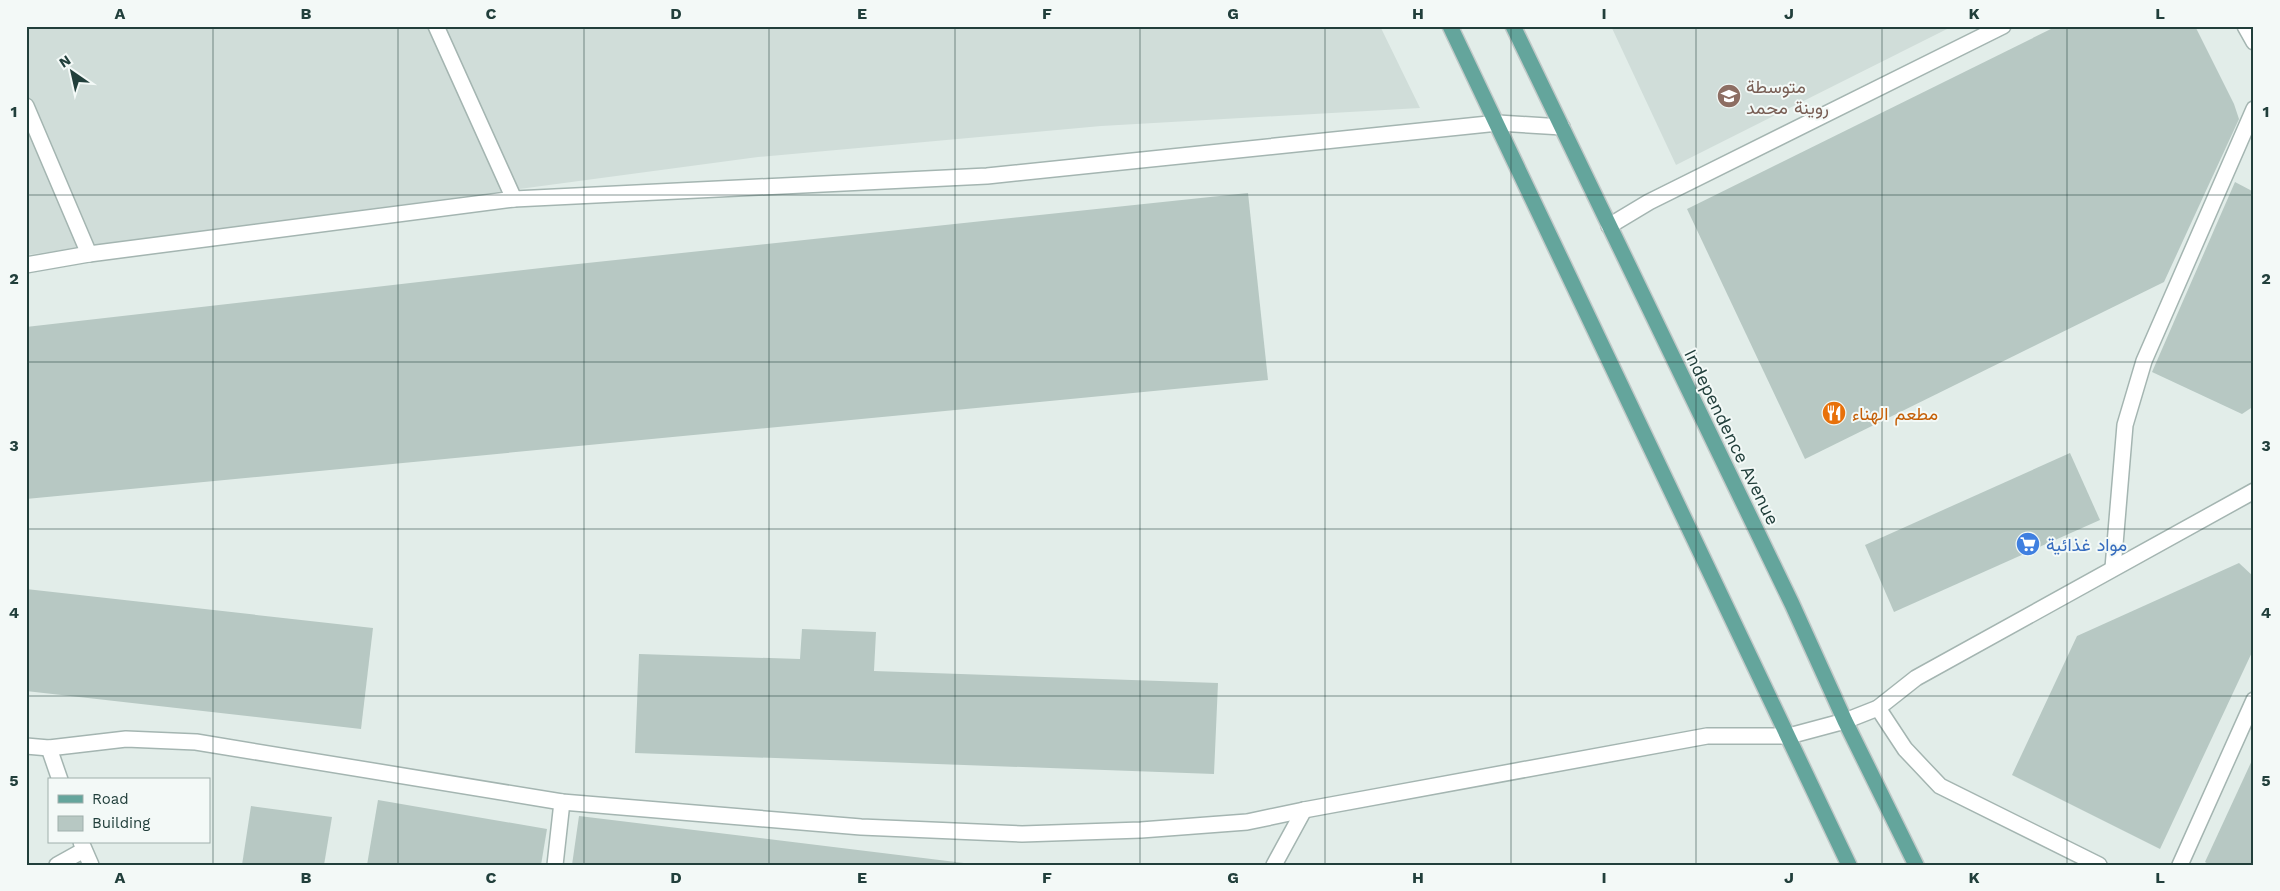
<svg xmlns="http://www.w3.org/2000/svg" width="2280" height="891" font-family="'Work Sans',Vazirmatn,sans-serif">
<rect width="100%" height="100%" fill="#e2ede9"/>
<!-- built -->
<g fill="#d0ddd9">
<polygon points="26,26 1380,26 1420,108 1101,126 758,157 26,255"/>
<polygon points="1611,26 1953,26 1676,165"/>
</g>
<!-- building -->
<g fill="#b7c8c3">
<polygon points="2057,26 2195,26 2234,104 2239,119 2164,282 1805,459 1687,209"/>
<polygon points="2235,182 2254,192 2254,406 2242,414 2152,372"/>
<polygon points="1248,193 1268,380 26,499 26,327 559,266"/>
<polygon points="2070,453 2100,520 1894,612 1865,545"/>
<polygon points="2239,563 2254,577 2254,648 2160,849 2012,775 2077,636"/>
<polygon points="26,589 373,628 361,729 26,691"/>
<polygon points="802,629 876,632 874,671 1218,683 1214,774 635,753 639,654 800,659"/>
<polygon points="2254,756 2254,865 2210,865 2205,862"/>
<polygon points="378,800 547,829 541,865 367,865"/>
<polygon points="251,806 332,817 324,865 242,865"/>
<polygon points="579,816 972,864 972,865 572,865"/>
</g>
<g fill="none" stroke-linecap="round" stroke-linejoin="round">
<!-- minor casing -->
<g stroke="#a4b5b1" stroke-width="18">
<g id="minor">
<polyline points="436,26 514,199"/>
<polyline points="2245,26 2254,42"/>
<polyline points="26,106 89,254"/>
<polyline points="1609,226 1649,202 2003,26"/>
<polyline points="26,265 89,254 514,199 987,176 1498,123 1562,127"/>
<polyline points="2113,568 2125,425 2144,361 2254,109"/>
<polyline points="1878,708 1905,749 1940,786 2099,865"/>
<polyline points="26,746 49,748 126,739 196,742 562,802 861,827 1022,834 1141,830 1247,822 1304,810 1707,736 1789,736 1845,721 1878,708 1916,678 2254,491"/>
<polyline points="49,748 60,780"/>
<polyline points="81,842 91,865"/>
<polyline points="57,865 84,850"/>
<polyline points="555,865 562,802"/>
<polyline points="1274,865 1304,810"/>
<polyline points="2180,865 2254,700"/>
</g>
</g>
<!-- major casing -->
<g stroke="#c1c9c8" stroke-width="18">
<g id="major">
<polyline points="1450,26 1849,865"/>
<polyline points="1513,26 1792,604 1845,721 1916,865"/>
</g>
</g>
<!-- minor -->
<use href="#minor" stroke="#fff" stroke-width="15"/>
<!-- major -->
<use href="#major" stroke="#64a59c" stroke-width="15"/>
</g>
<!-- grid -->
<path fill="none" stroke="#213f3b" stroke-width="1" stroke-opacity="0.55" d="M213,26V865M398,26V865M584,26V865M769,26V865M955,26V865M1140,26V865M1325,26V865M1511,26V865M1696,26V865M1882,26V865M2067,26V865M26,195H2254M26,362H2254M26,529H2254M26,696H2254"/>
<!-- icons -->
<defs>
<g id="school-disc" transform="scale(1.25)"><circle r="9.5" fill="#8d6e63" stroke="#f3f9f7"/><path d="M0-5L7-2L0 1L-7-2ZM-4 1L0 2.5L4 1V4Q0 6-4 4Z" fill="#fff"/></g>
<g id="restaurant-disc" transform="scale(1.25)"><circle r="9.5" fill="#e8710a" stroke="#f3f9f7"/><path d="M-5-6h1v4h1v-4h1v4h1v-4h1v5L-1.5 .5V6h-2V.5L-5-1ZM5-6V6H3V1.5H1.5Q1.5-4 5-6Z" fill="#fff"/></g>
<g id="supermarket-disc" transform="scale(1.25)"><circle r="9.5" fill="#3f7fe0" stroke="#f3f9f7"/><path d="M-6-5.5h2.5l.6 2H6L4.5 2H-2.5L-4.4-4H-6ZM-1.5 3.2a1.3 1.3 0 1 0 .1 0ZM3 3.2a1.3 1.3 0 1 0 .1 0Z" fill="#fff"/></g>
</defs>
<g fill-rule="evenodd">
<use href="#school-disc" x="1729" y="96"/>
<use href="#restaurant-disc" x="1834" y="413"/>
<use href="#supermarket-disc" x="2028" y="544"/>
</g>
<g text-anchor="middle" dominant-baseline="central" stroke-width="4" stroke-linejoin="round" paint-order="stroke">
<!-- education labels -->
<g font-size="18" fill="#785e54" stroke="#f3f9f7" text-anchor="start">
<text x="1746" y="86">متوسطة<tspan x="1746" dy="21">روينة محمد</tspan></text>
</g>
<!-- food labels -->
<g font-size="18" fill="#c56008" stroke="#f3f9f7" text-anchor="start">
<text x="1852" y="413">مطعم الهناء</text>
</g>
<!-- street labels -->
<g font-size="18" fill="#213f3b" stroke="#f3f9f7">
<text transform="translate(1732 437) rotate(64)">Independence Avenue</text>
</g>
<!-- shop labels -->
<g font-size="18" fill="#366cbe" stroke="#f3f9f7" text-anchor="start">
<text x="2046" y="544">مواد غذائية</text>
</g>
</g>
<!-- border -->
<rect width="2280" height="891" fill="none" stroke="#f3f9f7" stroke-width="55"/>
<!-- legend -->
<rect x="48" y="778" width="162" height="65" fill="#f3f9f7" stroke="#9fafac"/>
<rect x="58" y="795" width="25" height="8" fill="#64a59c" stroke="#9fafac"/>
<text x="92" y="804" font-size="15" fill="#213f3b">Road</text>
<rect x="58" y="816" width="25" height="15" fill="#b7c8c3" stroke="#9fafac"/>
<text x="92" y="828" font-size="15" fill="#213f3b">Building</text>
<!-- north arrow -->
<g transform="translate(72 72) rotate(326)" stroke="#f3f9f7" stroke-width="4" paint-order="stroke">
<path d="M0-4L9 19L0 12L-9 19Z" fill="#213f3b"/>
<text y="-8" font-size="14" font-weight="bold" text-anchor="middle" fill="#213f3b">N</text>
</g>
<rect x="28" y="28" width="2224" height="836" fill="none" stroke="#213f3b" stroke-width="2"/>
<g font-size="16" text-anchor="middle" font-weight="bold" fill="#213f3b">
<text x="120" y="19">A</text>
<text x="306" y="19">B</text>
<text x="491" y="19">C</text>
<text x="676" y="19">D</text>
<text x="862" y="19">E</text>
<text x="1047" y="19">F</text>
<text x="1233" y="19">G</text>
<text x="1418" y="19">H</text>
<text x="1604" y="19">I</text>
<text x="1789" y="19">J</text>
<text x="1974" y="19">K</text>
<text x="2160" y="19">L</text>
<text x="14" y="117">1</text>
<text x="2266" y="117">1</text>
<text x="14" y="284">2</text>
<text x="2266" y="284">2</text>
<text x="14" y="451">3</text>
<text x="2266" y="451">3</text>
<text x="14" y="618">4</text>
<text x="2266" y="618">4</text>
<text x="14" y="786">5</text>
<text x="2266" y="786">5</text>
<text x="120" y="883">A</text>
<text x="306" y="883">B</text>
<text x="491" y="883">C</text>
<text x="676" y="883">D</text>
<text x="862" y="883">E</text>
<text x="1047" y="883">F</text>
<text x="1233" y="883">G</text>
<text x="1418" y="883">H</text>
<text x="1604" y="883">I</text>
<text x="1789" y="883">J</text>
<text x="1974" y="883">K</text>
<text x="2160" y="883">L</text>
</g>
</svg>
